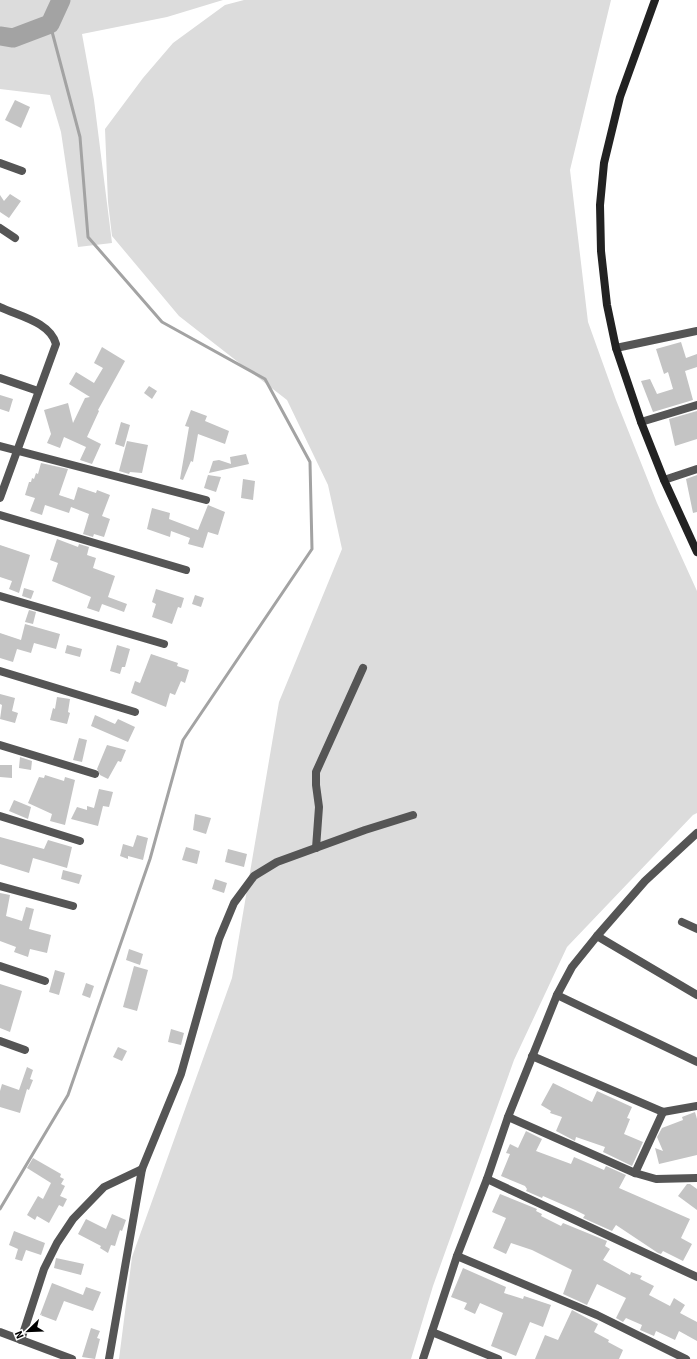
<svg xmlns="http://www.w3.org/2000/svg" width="697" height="1359" font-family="'Source Sans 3',sans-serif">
<rect width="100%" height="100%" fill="#fff"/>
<!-- green -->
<g fill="#dcdcdc">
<polygon points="0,0 223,0 167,17 82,34 94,100 112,243 78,247 61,132 50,95 0,89"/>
<polygon points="244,0 611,0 570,170 588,322 616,400 657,503 697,591 697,813 693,815 567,947 514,1060 433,1286 411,1359 119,1359 132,1257 232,978 279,702 342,549 328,485 287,400 179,316 112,236 108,202 105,129 143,78 173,43 225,5"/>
</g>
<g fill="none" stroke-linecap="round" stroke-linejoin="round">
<!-- stream -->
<polyline stroke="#a3a3a3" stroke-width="3" points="0,1209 68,1095 150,859 183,740 312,549 310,462 265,379 162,322 88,237 80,137 50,24"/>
<!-- river -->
<polyline stroke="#a3a3a3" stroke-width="19" points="0,36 13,38 50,24 61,0"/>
</g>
<!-- building -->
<g fill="#c4c4c4">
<polygon points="15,100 30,107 21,128 5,120"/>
<polygon points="10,194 21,201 9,218 0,212 0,195 4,201"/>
<polygon points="681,342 686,358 697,354 697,367 685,371 693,400 653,412 641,381 650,379 657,394 673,389 668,372 664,374 656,349"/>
<polygon points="102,347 125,361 98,410 99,411 87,437 101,444 92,464 80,460 86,447 64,437 60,448 47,443 51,434 44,410 68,403 73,423 85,398 90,397 69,384 76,372 94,383 103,368 94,363"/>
<polygon points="149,386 157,391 152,399 144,393"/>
<polygon points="0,395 13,399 9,412 0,409"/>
<polygon points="191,410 207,416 205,421 229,431 225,444 198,434 193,462 191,461 183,480 180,479 189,427 185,426"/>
<polygon points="697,411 697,439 675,446 669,419"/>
<polygon points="121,422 130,425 124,447 115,444"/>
<polygon points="127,441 148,445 142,473 130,472 129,474 119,471"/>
<polygon points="246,454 249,464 209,473 213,461 219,460 231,464 230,457"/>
<polygon points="41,463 68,469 59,495 74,500 78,487 96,493 97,490 110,495 102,516 110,519 104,537 94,534 93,537 83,534 89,514 71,507 69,513 45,505 42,515 30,511 35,498 25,495 29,482 31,482 32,478 34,479 36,473 38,474"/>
<polygon points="208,475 221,477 216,492 204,488"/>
<polygon points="697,475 697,512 693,513 686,479"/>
<polygon points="243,479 255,481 253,500 241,498"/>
<polygon points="208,505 225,512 218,535 208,532 203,548 188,544 190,538 171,531 170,537 147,529 152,508 170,513 169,519 198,530"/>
<polygon points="57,539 78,547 79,544 89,547 87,555 96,558 93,568 115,576 108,597 127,604 124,612 102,604 99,612 87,608 91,597 52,581 58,563 50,560"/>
<polygon points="0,545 30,555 19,593 9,589 12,581 0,577"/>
<polygon points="24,588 34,591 31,599 22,596"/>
<polygon points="156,589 184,598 181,608 178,607 172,624 152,617 156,604 152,602"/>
<polygon points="195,595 204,598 201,607 192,604"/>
<polygon points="29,610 36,612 33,624 25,622"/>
<polygon points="25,624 60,634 56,649 34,643 31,653 17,649 13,662 0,658 0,633 21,640"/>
<polygon points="67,645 82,649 80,657 65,653"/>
<polygon points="117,645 130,649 125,667 122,667 120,674 110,671"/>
<polygon points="151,654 178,663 177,666 189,670 185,683 181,681 175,695 170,693 166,707 131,693 135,681 140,683"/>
<polygon points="0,694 15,698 12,711 18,713 15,723 0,719 2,705 0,704"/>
<polygon points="57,697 70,699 68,712 70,713 67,724 50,720 53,708 55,709"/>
<polygon points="95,715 115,724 118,719 135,727 128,742 91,726"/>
<polygon points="79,738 87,740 82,762 73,760"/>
<polygon points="107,745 126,750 121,762 118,761 108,779 100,775 97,769"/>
<polygon points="20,757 32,761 31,770 19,768"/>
<polygon points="0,765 12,765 12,778 0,777"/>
<polygon points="45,775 64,781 65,777 75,780 65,825 50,821 52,814 28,803 39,777 44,778"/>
<polygon points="99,789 113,792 109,807 103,806 98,826 71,819 77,807 87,810 87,806 94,808"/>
<polygon points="14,800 31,807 28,819 9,811"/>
<polygon points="195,814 211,818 206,834 193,830"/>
<polygon points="137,835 148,838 143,860 128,856 128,859 120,856 123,844 133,847"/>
<polygon points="0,837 44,849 48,840 72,847 67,868 33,858 29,873 0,864"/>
<polygon points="186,847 200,851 197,864 182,860"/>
<polygon points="228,849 247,854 244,867 225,862"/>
<polygon points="63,870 82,875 79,884 61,879"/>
<polygon points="215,879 227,883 224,893 212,889"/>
<polygon points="0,893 10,895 6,916 22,921 26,907 34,909 29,929 51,935 47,953 30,949 28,957 14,952 16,947 0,941"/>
<polygon points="129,949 143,954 140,965 126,960"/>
<polygon points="134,966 148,970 137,1011 123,1007"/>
<polygon points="55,970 65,973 59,995 49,992"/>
<polygon points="86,983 94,986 90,998 82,995"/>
<polygon points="0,984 22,991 10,1032 0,1028"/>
<polygon points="171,1029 184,1033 181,1045 168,1042"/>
<polygon points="118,1047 127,1051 122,1061 113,1057"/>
<polygon points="27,1067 33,1070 30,1079 33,1080 29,1090 27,1089 20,1113 0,1107 0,1091 2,1084 19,1090"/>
<polygon points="553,1083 592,1102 597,1091 632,1107 627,1118 630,1119 624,1134 643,1142 632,1166 603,1152 605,1147 576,1137 575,1141 556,1131 562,1117 550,1113 551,1111 541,1105"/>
<polygon points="695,1112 697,1119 697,1155 659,1164 655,1148 663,1151 657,1137 662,1128 683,1120 682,1117"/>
<polygon points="526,1131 542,1139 536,1151 571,1164 574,1157 604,1170 606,1166 626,1175 619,1188 690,1219 681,1238 692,1244 683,1261 663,1251 661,1254 658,1253 616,1225 612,1231 583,1218 585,1215 575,1210 543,1196 542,1198 526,1191 527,1189 525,1186 501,1176 510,1154 506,1153 510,1144 518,1148"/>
<polygon points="33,1158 61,1174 60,1177 64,1179 61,1184 65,1186 60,1196 67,1199 63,1207 59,1205 49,1223 37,1216 35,1220 27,1215 38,1196 43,1199 51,1183 27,1168"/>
<polygon points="687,1184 690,1184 697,1189 697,1210 678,1196"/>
<polygon points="500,1194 537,1209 536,1211 542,1214 541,1216 561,1226 563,1223 607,1241 605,1246 610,1249 603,1260 630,1275 631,1272 642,1276 640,1279 654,1286 649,1295 670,1306 674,1298 685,1305 680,1313 697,1322 697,1341 679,1331 675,1340 656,1331 654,1336 640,1330 642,1325 626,1318 623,1322 616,1318 626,1298 597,1284 587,1305 563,1294 572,1270 532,1250 511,1243 506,1254 493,1248 506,1218 492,1212"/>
<polygon points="112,1214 126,1220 122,1231 120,1230 115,1246 111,1245 108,1253 100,1248 101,1246 78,1234 86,1219 106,1229"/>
<polygon points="14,1231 45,1243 41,1255 26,1250 22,1261 15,1259 18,1249 9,1245"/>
<polygon points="56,1258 84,1264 81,1275 54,1268"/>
<polygon points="463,1268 506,1287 504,1293 523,1299 524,1296 551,1305 543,1327 530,1322 516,1356 491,1346 503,1313 480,1303 475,1314 464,1309 467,1303 451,1297"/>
<polygon points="52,1283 83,1295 86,1287 101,1292 93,1311 64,1301 56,1321 40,1315"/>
<polygon points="572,1310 598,1324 594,1332 609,1340 608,1342 623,1350 619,1359 535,1359 545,1335 558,1340"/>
<polygon points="91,1328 100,1331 97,1338 100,1339 95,1359 82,1357"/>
</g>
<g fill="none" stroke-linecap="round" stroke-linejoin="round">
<!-- street -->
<g stroke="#555" stroke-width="8">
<polyline points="0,163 22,171"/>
<polyline points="0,228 15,238"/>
<path d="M0,307C19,316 50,322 56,344L0,498"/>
<polyline points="616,348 697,331"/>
<polyline points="0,378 38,391"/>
<polyline points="641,422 697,405"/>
<polyline points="0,446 206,500"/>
<polyline points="664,480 697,469"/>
<polyline points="0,515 186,570"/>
<polyline points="0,596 164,644"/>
<polyline points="0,671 135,712"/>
<polyline points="0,745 95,774"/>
<polyline points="0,816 80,841"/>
<polyline points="316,848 319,807 316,785 316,772 363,668"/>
<polyline points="0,886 73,906"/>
<polyline points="682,922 697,929"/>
<polyline points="597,936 697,995"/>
<polyline points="0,966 45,981"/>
<polyline points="557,995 697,1062"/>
<polyline points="0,1041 25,1050"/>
<polyline points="532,1056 663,1112 697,1106"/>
<polyline points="508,1117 635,1173 656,1179 697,1178"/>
<polyline points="635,1173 663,1112"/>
<polyline points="487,1179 697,1277"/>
<polyline points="457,1256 597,1315 686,1359"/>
<polyline points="0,1332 72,1359"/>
<polyline points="432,1332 498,1359"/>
<polyline points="21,1340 44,1269 57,1243 73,1219 104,1187 142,1169"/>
<polyline points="109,1359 142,1169 181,1074 219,939 234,903 254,876 277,862 365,830 413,815"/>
<polyline points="423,1359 457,1256 487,1179 508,1117 557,995 572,967 597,936 645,881 697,833"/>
</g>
<!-- secondary -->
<polyline stroke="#222" stroke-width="8" points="655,0 620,97 604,163 600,205 601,251 607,305 616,348 641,422 664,480 697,552"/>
</g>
<!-- north arrow -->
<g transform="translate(28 1331) rotate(247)" stroke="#ffffff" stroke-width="3" paint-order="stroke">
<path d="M0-3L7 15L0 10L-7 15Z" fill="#000000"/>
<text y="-6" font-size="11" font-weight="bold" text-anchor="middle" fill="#000000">N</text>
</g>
</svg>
